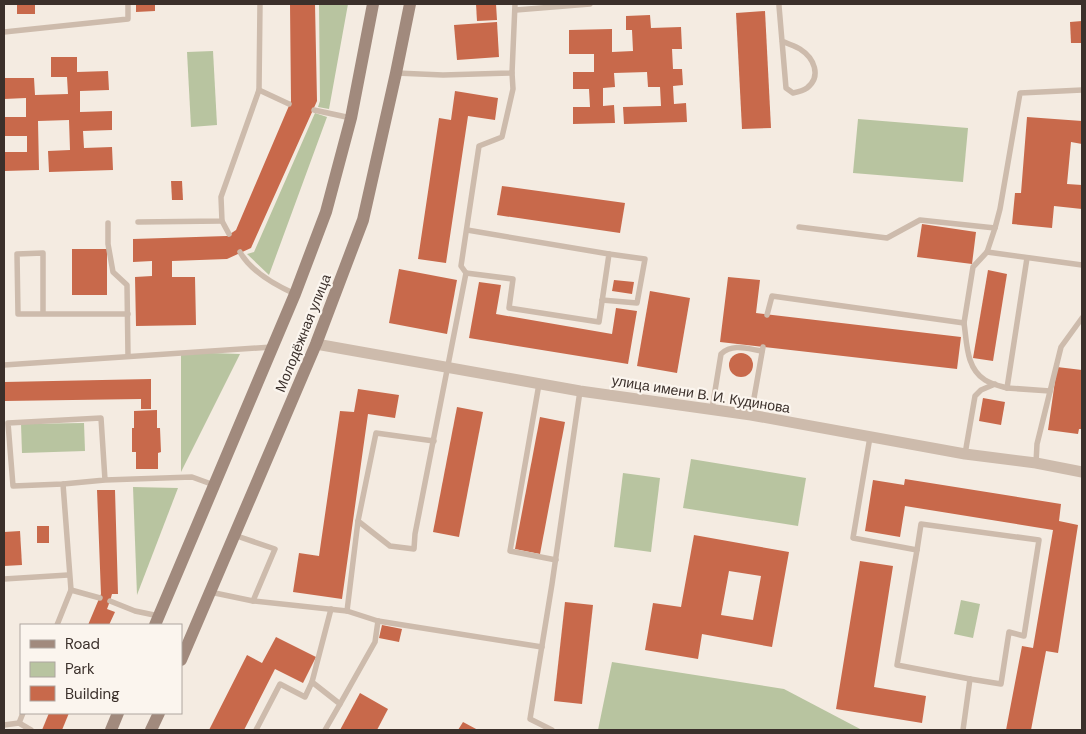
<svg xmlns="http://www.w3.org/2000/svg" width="1086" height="734" font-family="'DM Sans',sans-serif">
<rect width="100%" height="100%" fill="#f4ebe1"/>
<!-- green -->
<g fill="#b8c4a0">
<polygon points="319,4 348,4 329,109 318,107 320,101"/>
<polygon points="213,51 217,125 191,127 187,52"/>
<polygon points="315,113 327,117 269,275 247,254 254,252"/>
<polygon points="858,119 968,128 963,182 853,173"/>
<polygon points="181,352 240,354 181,472"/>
<polygon points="84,423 85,451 22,453 21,424"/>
<polygon points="691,459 806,478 798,526 683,508"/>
<polygon points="623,473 660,478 651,552 614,547"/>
<polygon points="133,487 178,488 137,595"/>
<polygon points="961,600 980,604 973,638 954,634"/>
<polygon points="612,662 784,689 862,730 598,730"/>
</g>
<!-- building -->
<g fill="#c8694b" fill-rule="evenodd">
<rect x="17" y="4" width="18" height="10"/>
<polygon points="136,4 155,4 155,11 136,12"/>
<polygon points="290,4 315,4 317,101 251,248 227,259 172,261 172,277 195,277 196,325 136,326 135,277 152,276 152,261 133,262 133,239 227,236 236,230 291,101"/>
<polygon points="476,4 496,4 497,20 477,21"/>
<polygon points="765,11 771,128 742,129 736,13"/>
<polygon points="650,15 651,28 681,27 682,49 672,49 673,69 682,69 683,85 673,86 674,104 686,103 687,122 624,124 623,107 661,106 660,87 648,87 647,72 614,73 615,87 603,88 603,106 614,105 615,123 573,124 573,107 590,107 589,89 573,89 573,72 594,72 594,54 569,54 569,30 612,29 612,52 633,51 632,30 626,30 626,16"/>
<polygon points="1082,21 1082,43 1071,43 1070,22"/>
<polygon points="497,22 499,57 457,60 454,25"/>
<polygon points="51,57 77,57 77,72 108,71 109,90 80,91 80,112 112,111 112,130 83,131 84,148 112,147 113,170 49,172 48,151 70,150 69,120 38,121 39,170 4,171 4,152 27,152 27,136 4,136 4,117 26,117 26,98 4,99 4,78 34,78 35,95 68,94 67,77 51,77"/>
<polygon points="455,91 498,98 495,120 468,116 446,263 418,259 439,118 451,120"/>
<polygon points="1027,117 1082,121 1082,144 1071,142 1067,184 1082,185 1082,209 1054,206 1052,228 1012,224 1015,193 1021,193"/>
<polygon points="171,181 182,181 183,200 172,200"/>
<polygon points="502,186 625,203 620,233 497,215"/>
<polygon points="922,224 976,232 972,264 917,257"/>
<rect x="72" y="249" width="35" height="46"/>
<polygon points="399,269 457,280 447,334 389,323"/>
<polygon points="988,270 1007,274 993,361 973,358"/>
<polygon points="728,277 760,280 756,313 961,337 957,369 720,342"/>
<polygon points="614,280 634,282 632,294 612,291"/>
<polygon points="479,282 501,285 496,314 612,334 616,308 637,311 628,364 469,338"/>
<polygon points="650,291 690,298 677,373 637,366"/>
<circle cx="741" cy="365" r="12"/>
<polygon points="1057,367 1082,370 1082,429 1079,429 1078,434 1048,430"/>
<polygon points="151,379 151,409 141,409 141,399 4,401 4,382"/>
<polygon points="358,389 399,395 395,418 368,414 342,599 293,592 299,553 319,556 340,411 354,412"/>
<polygon points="983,398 1005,402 1001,425 979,421"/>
<polygon points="457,407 483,412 459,537 433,532"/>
<polygon points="157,410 157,428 160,428 161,452 158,453 158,469 136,469 136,452 132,452 132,428 134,428 134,411"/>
<polygon points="540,417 565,422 540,554 515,549"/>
<polygon points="905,479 1061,504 1059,521 1078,525 1058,653 1046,651 1031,730 1006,730 1022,646 1033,648 1053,530 905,506 900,537 865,531 873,480 904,485"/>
<polygon points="97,490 115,490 118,594 112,594 110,601 107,609 115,612 109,625 88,625 101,594"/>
<rect x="37" y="526" width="12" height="17"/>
<polygon points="20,531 22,565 4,566 4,532"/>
<path d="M694,535L789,552L772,647L702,634L698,659L645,650L653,603L681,607ZM729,571L761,576L753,620L721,615Z"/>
<polygon points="860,561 893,566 874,687 926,696 922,723 836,709"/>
<polygon points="565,602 593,605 582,704 554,701"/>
<polygon points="382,625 402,629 399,642 379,638"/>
<polygon points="276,637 316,657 303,683 275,669 244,730 209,730 247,655 262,663"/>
<polygon points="360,693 388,709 377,730 340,730"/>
<polygon points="49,713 69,713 62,730 42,730"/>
<polygon points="463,722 478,730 458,730"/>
</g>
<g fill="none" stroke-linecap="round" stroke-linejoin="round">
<!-- service -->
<g stroke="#cdbbac" stroke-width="5.5">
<path d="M779,4V6L786,88L793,93C798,92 803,91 807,88C822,76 814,58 800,49C795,46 788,44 782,41"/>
<polyline points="516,10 590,4"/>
<polyline points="4,32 128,19 128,4"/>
<polyline points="396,73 443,75 512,73 515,4"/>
<polyline points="259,90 289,104"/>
<polyline points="314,110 351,118"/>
<polyline points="222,221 229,234"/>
<polyline points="138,222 222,221 221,197 259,90 260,4"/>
<polyline points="108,223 108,244 113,272 127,285 128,356"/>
<polyline points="799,227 887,238 920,220 995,228"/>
<path d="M240,252C251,272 275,285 295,294"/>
<polyline points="987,252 995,228 1000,209 1020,93 1082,90"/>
<polyline points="1027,258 1007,388 1050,391"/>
<polyline points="466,273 513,279 509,308 599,322 609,254 467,230"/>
<polyline points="602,300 637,303 645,259 609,254"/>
<polyline points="43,314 18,314 17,254 43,253 43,314 128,314"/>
<polyline points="767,315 772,296 964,323 973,267 987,252 1082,265"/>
<path d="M964,323C967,343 966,368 985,380C991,384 1000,386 1007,388"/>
<polyline points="4,365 272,347"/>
<polyline points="539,384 510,551 556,560"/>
<path d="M712,409L721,354C733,343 748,349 762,351"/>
<polyline points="751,415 763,347"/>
<polyline points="870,437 853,538 917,550 921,524 1039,540 1024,636 1009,632 1001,684 970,679 963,730"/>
<polyline points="965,454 975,396 981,390 995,384"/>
<polyline points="1036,463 1037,444 1061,347 1082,318"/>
<polyline points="105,480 101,418 8,423 13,486 63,484 105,480 192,477 214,485"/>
<polyline points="358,521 390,546 414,549 415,534 466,273 461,266 479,146 502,137 513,89 512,73"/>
<polyline points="234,535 275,549 253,601"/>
<polyline points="917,550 897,665 970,679"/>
<polyline points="4,579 68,575"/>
<polyline points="71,590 100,598"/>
<polyline points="210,592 253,601 347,611 378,621 542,647"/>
<polyline points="110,601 135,611 159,616"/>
<polyline points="347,611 358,521 376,433 434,441"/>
<polyline points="57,625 71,590 63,484"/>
<polyline points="312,682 340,704 325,730"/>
<polyline points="340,704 375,642 378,621"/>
<polyline points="19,723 31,730"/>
<polyline points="4,725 19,723 23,713"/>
<polyline points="256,730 280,684 305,697 312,682 331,609"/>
<polyline points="552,730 530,719 552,584 580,391"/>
</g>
<!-- minor -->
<polyline stroke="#cdbbac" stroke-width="11" points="316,344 580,391 751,415 965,454 1036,463 1082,472"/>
<!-- secondary -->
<g stroke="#a18a7d" stroke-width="12">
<polyline points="155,625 295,294 326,212 351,118 373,4"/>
<polyline points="181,660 316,344 363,220 396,73 410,4"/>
<polyline points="111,730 118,713"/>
<polyline points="151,730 159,713"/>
</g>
</g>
<g text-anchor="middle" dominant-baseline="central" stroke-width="4.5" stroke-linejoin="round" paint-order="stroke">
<!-- street labels -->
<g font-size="14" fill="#3b302b" stroke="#fbf5ee">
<text transform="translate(303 333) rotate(-68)">Молодёжная улица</text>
<text transform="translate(701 394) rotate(9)">улица имени В. И. Кудинова</text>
</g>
</g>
<!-- border -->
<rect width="1086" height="734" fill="none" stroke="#3b302b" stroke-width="10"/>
<!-- legend -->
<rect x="20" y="624" width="162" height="90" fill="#fbf5ee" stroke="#aea6a0"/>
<rect x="30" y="640" width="25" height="8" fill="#a18a7d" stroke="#aea6a0"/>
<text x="65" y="649" font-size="15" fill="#3b302b">Road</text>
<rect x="30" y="662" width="25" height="15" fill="#b8c4a0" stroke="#aea6a0"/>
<text x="65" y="674" font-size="15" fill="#3b302b">Park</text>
<rect x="30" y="686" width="25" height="15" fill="#c8694b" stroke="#aea6a0"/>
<text x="65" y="699" font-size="15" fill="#3b302b">Building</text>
</svg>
